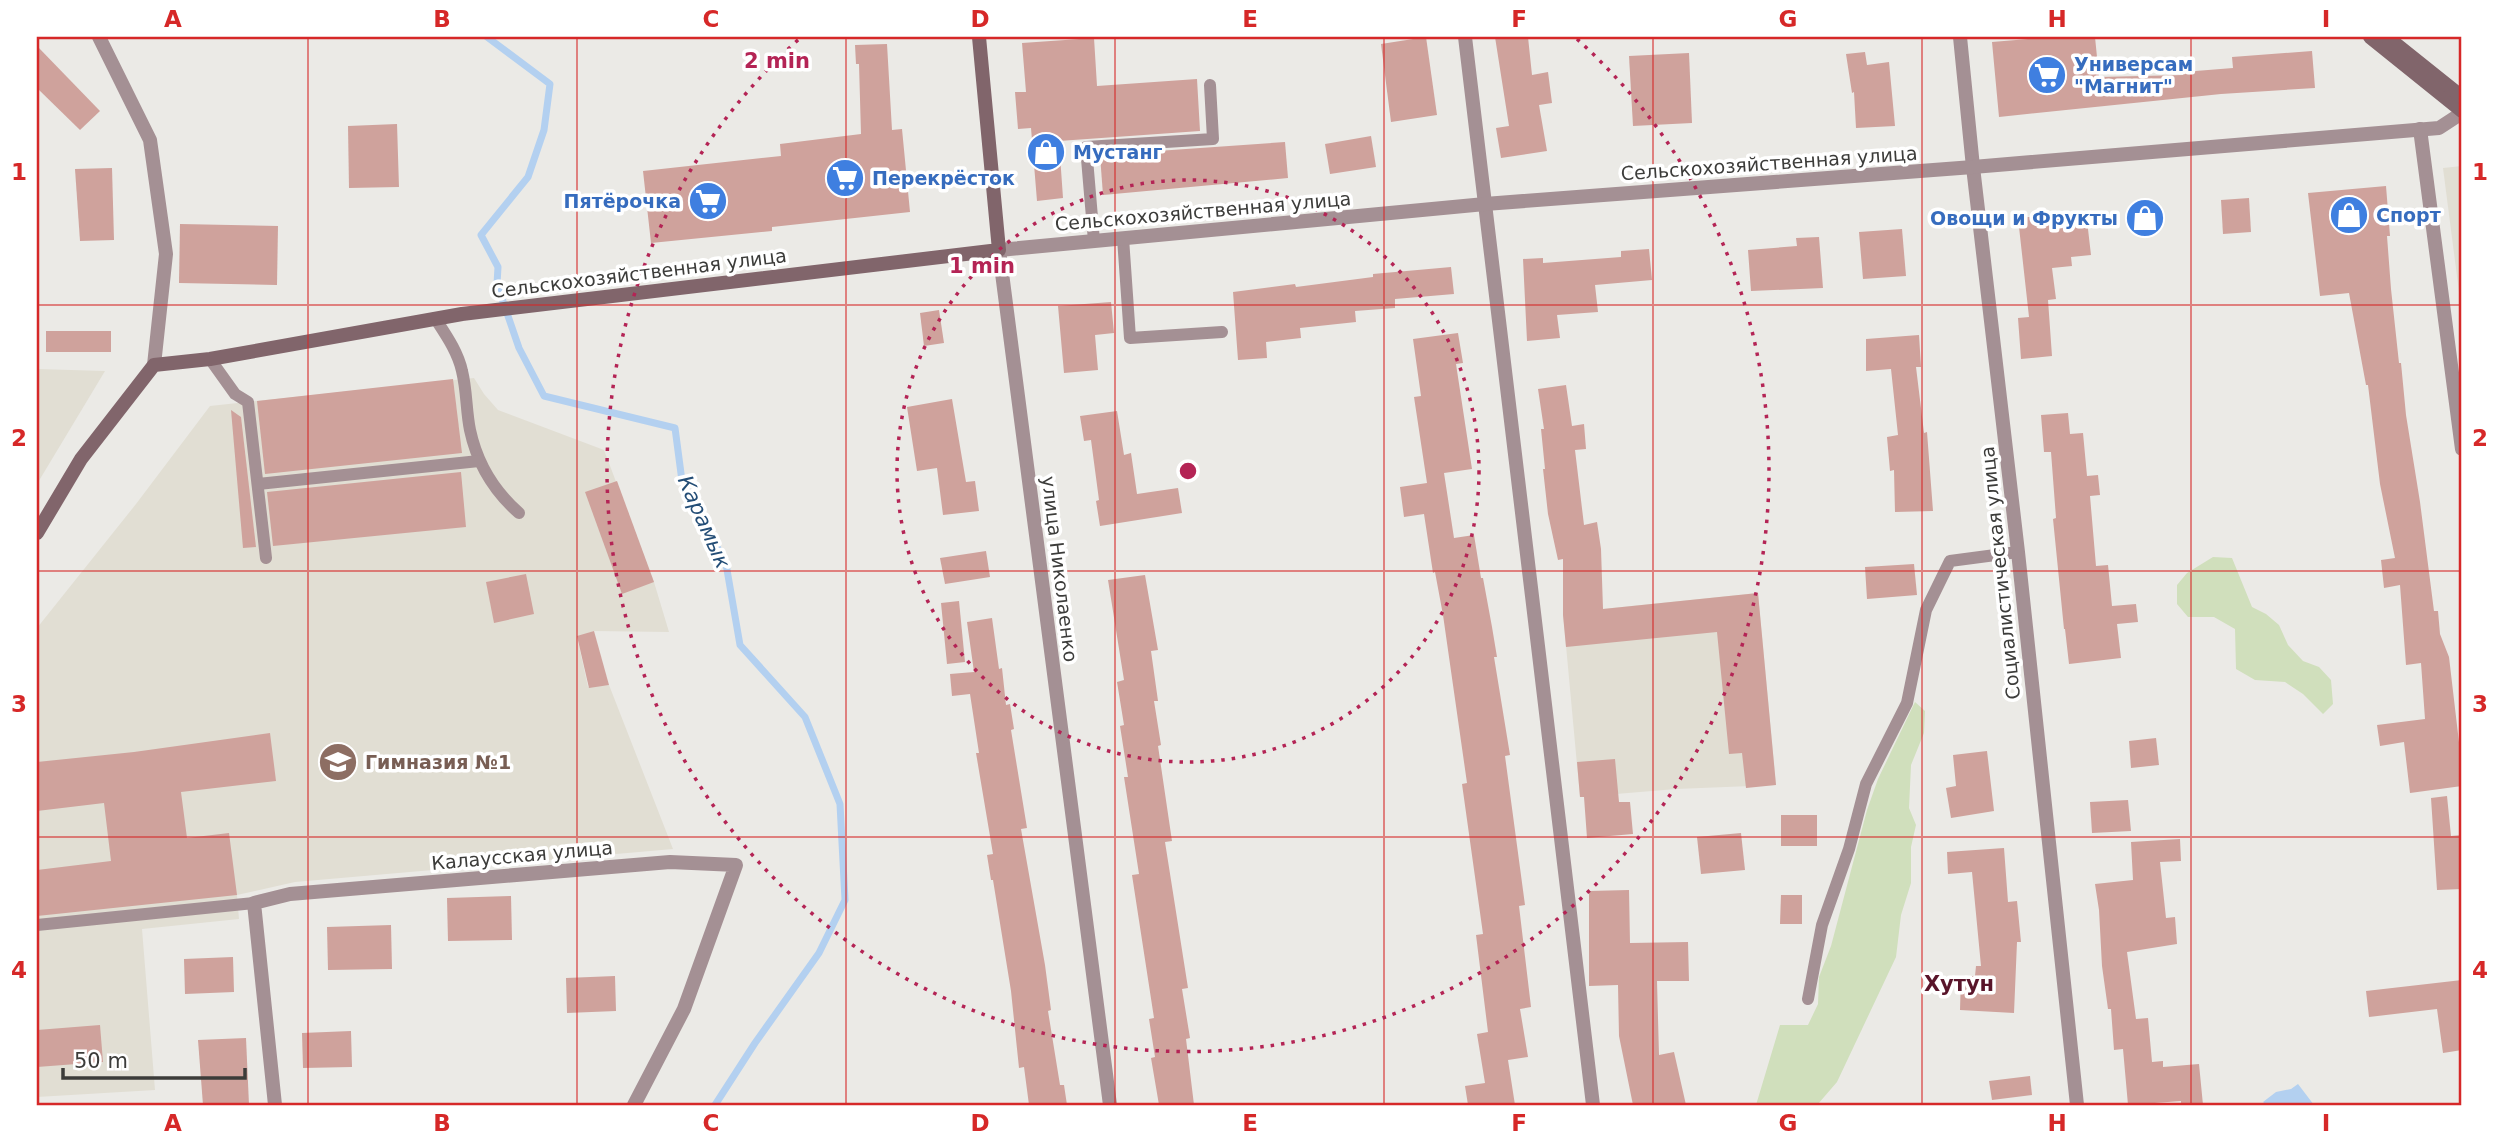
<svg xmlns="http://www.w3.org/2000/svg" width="2499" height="1142" font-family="'DejaVu Sans',sans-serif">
<rect width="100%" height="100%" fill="#ebeae6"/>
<!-- built -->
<g fill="#e1ded3">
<polygon points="2462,166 2462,315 2443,168"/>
<polygon points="37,369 105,371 37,484"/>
<polygon points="474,378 484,394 498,410 604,450 654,582 669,632 594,631 577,637 588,687 609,685 673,849 295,882 237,895 239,919 142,929 155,1090 37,1097 37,628 136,504 210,406"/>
<polygon points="1758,593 1776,785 1676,789 1580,797 1563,613"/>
</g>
<!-- green -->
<g fill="#d0dfbc">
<polygon points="2213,557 2232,558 2252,607 2266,614 2279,625 2288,645 2303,661 2319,667 2331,680 2333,704 2323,714 2303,694 2285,682 2255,680 2236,669 2235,629 2214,617 2188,617 2177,604 2177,585 2187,573"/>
<polygon points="1915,702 1925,711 1924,733 1911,765 1909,808 1916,825 1911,847 1911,883 1901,915 1896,957 1837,1082 1818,1104 1756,1105 1780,1025 1808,1025 1818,1004 1819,977 1831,946 1867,810 1878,779"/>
</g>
<!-- water -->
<polygon fill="#b3d0f0" points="2298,1084 2314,1105 2266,1105 2263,1102 2276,1092 2291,1089"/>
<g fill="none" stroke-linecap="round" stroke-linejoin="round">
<!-- stream -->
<polyline stroke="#b3d0f0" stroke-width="7" points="487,37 550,84 544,130 528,177 481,235 498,267 497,284 519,348 544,396 675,428 682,481 726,564 740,645 805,717 840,804 845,900 819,953 755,1043 715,1105"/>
</g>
<!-- building -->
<g fill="#cfa29c">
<polygon points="1426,37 1437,115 1391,122 1381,44"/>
<polygon points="1495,37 1528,37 1532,75 1548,72 1552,103 1539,105 1547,151 1501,158 1496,128 1509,126"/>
<polygon points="2050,37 2095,37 2099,77 2183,75 2183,72 2233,68 2232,57 2312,51 2315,88 2221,94 1999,117 1992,42"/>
<polygon points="1094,38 1097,86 1197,79 1200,131 1059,141 1063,198 1037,201 1031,128 1018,129 1015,92 1026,92 1022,43"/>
<polygon points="887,44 892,130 902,129 910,212 772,227 772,231 651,243 643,171 781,156 780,144 861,134 859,64 856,64 855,45"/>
<polygon points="37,46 100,111 80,130 37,88"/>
<polygon points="1865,52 1867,65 1889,62 1895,126 1856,128 1854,92 1852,93 1846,54"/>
<polygon points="1689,53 1692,123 1633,126 1629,56"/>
<polygon points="397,124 399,187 349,188 348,126"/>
<polygon points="1371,136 1376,167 1330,174 1325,144"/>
<polygon points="1285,142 1288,178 1103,195 1100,155"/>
<polygon points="112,168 114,240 80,241 75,169"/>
<polygon points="2386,186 2390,236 2387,236 2391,289 2399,363 2401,363 2406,415 2420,502 2434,611 2438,611 2440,634 2449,657 2462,768 2462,786 2410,793 2404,742 2380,746 2377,725 2425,719 2421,663 2406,665 2400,585 2384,588 2381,560 2395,558 2380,484 2368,385 2366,385 2349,293 2320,296 2308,193"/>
<polygon points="2249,198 2251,232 2223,234 2221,200"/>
<polygon points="2155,206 2157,227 2135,229 2133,209"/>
<polygon points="2086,212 2091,255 2071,257 2072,266 2052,268 2056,299 2048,300 2052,356 2021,359 2018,318 2029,317 2018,218"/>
<polygon points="180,224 278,226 277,285 179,283"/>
<polygon points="1902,229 1906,276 1863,279 1859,232"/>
<polygon points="1819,237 1823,288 1751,291 1748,250 1797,246 1796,238"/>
<polygon points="1649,249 1652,280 1595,285 1598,312 1557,315 1560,338 1527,341 1523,259 1543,258 1543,263 1621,257 1621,251"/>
<polygon points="1451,267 1454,294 1395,299 1395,308 1355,311 1356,322 1300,328 1301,338 1266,342 1267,358 1238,360 1233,292 1295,284 1296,287 1373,277 1373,274"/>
<polygon points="1111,302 1114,333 1095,335 1098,370 1064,373 1058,306"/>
<polygon points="939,310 944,343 924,346 920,313"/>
<rect x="46" y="331" width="65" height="21"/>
<polygon points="1458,333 1463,363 1456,364 1472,469 1444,473 1454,538 1474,535 1481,578 1483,578 1492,627 1497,657 1494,657 1510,755 1505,756 1525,905 1519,906 1531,1007 1520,1009 1528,1057 1508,1060 1515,1105 1468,1105 1465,1086 1485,1083 1477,1034 1488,1032 1476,935 1483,934 1462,784 1467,783 1443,615 1435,572 1433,573 1424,514 1404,517 1400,487 1427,483 1414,397 1421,396 1413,339"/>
<polygon points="1919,335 1921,367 1916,367 1924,433 1927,432 1933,511 1895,512 1894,470 1890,471 1887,437 1898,435 1891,369 1866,371 1866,339"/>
<polygon points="453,379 462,453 265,474 257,401"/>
<polygon points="1566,385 1572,426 1584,424 1586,449 1575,450 1584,525 1597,522 1601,549 1603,609 1758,593 1776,785 1746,788 1742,753 1729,754 1717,632 1566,647 1563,615 1563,559 1558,560 1548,514 1543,469 1545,469 1541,429 1544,429 1538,389"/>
<polygon points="952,399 966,482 975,481 979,511 943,515 937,468 917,471 907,407"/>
<polygon points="231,410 241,417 256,547 243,548"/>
<polygon points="1117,411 1124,455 1131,453 1137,494 1178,488 1182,513 1100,526 1096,501 1099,500 1091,440 1084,441 1080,416"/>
<polygon points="2068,413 2070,434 2083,433 2087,476 2098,475 2100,495 2090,496 2096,566 2108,565 2112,606 2136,604 2138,622 2117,624 2121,658 2069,664 2065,629 2064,629 2053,519 2056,518 2051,452 2044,452 2041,415"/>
<polygon points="461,472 466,527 273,546 267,492"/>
<polygon points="617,481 654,582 622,594 585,492"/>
<polygon points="986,551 990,577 945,584 940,558"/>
<polygon points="1914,564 1917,595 1867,599 1865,567"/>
<polygon points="526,574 534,614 494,623 486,582"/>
<polygon points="1145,575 1158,650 1151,651 1158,701 1154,701 1161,745 1158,746 1172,841 1165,842 1188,988 1182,989 1190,1038 1186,1039 1194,1105 1159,1105 1151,1058 1155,1057 1149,1019 1154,1018 1132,875 1139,874 1124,777 1128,777 1120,726 1124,725 1117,682 1124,680 1108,580"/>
<polygon points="959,601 965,662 947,664 941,603"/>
<polygon points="992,618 999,669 1002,668 1006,705 1010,704 1014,729 1011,730 1027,828 1021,829 1045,965 1051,1010 1048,1011 1060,1085 1064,1085 1067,1105 1029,1105 1024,1067 1019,1068 1011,991 993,880 991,880 987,855 993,854 976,753 979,753 970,694 952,696 950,674 974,672 967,622"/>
<polygon points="594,631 609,685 589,688 577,636"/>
<polygon points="270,733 276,781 181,792 187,838 229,833 237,895 37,916 37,870 111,861 104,803 37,811 37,762 134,752"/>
<polygon points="2156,738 2159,765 2131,768 2129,741"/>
<polygon points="1987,751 1994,811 1951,818 1946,788 1956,786 1953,755"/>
<polygon points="1615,759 1619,802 1630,802 1633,834 1587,838 1584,797 1580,797 1577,762"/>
<polygon points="2447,796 2451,836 2462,835 2462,889 2437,890 2431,798"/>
<polygon points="2128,800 2131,831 2092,833 2090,802"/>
<rect x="1781" y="815" width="36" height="31"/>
<polygon points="1741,833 1745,870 1701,874 1697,837"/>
<polygon points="2180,839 2181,861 2160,862 2166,918 2175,917 2177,944 2127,952 2136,1019 2148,1018 2152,1062 2163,1061 2163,1067 2199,1064 2203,1105 2181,1105 2181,1101 2128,1105 2123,1049 2114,1050 2111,1009 2108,1009 2102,966 2099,910 2095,884 2133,880 2131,842"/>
<polygon points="2004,848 2008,902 2017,901 2021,942 2017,942 2014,1013 1960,1010 1961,976 1975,976 1976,966 1981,966 1972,872 1948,874 1947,852"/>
<polygon points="1629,890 1630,943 1688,942 1689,981 1657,981 1659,1055 1674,1052 1686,1105 1633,1105 1619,1036 1618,985 1589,986 1589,891"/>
<polygon points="1781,895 1802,895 1802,924 1780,924"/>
<polygon points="511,896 512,940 448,941 447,898"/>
<polygon points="391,925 392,969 328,970 327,927"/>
<polygon points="233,957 234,992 185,994 184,959"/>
<polygon points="615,976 616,1011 567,1013 566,978"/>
<polygon points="2462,980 2462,1050 2443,1053 2437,1009 2369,1017 2366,991"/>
<polygon points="100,1025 103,1062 37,1067 37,1030"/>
<polygon points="351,1031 352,1067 303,1068 302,1033"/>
<polygon points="246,1038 249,1105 203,1105 198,1040"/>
<polygon points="2030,1076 2032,1095 1992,1100 1989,1081"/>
</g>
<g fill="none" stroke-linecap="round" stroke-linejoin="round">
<!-- service -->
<g stroke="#a49094" stroke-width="12">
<polyline points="1123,238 1130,338 1222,332"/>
<polyline points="1094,241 1086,147 1213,139 1210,85"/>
<path d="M435,318C446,335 458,352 462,371C467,391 466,411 470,430C477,463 494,491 519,513"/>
<polyline points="210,359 235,394 248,402 266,558"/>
<polyline points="258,484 479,461"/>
<polyline points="37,925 254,903"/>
<polyline points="1808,999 1822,925 1849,849 1866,784 1907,703 1926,610 1950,561 2018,552"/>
</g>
<!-- minor -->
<g stroke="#a49094" stroke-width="14">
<polyline points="99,37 150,140 166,254 154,365"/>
<polyline points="1465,37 1593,1105"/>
<polyline points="1960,37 1973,167 2018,552 2077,1105"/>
<polyline points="2420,129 2462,449"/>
<polyline points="999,250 1110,1105"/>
<polyline points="275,1105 254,903 290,894 670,862 736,865 684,1009 634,1105"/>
</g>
<!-- tertiary -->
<polyline stroke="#a49094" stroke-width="14" points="999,250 1485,204 1973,167 2439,128 2462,113"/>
<!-- secondary -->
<g stroke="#81656b" stroke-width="14">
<polyline points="2370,37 2462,111"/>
<polyline points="2387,37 2462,97"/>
<polyline points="37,533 81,459 154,365 210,359 462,314 999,250 979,37"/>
</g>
</g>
<!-- grid -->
<path fill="none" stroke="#d62828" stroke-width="2" stroke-opacity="0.55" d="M308,37V1105M577,37V1105M846,37V1105M1115,37V1105M1384,37V1105M1653,37V1105M1922,37V1105M2191,37V1105M37,305H2462M37,571H2462M37,837H2462"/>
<!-- distance rings -->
<g fill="none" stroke="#b42455" stroke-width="3.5" stroke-dasharray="3.5 7">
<circle cx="1188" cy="471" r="291"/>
<path d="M1577 39A581 581 0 1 1 799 39"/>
</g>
<!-- icons -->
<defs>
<g id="supermarket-disc" transform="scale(2.0125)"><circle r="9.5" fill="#3f7fe0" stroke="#fff"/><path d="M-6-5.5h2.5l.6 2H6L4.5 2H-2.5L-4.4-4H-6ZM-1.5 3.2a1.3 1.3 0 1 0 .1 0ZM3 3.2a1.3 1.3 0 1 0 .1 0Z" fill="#fff"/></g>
<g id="shop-disc" transform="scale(2.0125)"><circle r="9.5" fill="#3f7fe0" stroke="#fff"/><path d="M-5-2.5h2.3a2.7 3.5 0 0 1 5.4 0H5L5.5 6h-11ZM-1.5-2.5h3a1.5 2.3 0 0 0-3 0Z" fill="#fff"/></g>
<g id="school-disc" transform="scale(2.0125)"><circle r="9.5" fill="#8d6e63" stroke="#fff"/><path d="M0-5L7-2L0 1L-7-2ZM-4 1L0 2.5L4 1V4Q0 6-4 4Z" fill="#fff"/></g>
</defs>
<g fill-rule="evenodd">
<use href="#supermarket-disc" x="2047" y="75"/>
<use href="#shop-disc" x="1046" y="152"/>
<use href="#supermarket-disc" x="845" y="178"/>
<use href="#supermarket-disc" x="708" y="201"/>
<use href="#shop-disc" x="2349" y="215"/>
<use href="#shop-disc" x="2145" y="218"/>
<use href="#school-disc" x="338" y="762"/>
</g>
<g text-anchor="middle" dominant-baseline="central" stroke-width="7" stroke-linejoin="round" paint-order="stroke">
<!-- shop labels -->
<g font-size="19" font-weight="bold" fill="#366cbe" stroke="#fff" text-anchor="start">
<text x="2074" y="64">Универсам<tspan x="2074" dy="22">"Магнит"</tspan></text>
<text x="1073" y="152">Мустанг</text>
<text x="872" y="178">Перекрёсток</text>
<text x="681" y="201" text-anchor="end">Пятёрочка</text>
<text x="2376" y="215">Спорт</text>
<text x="2118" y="218" text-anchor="end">Овощи и Фрукты</text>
</g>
<!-- street labels -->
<g font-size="19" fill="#3c3c3a" stroke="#fff">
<text transform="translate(1769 163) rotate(-4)">Сельскохозяйственная улица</text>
<text transform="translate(1203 211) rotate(-5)">Сельскохозяйственная улица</text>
<text transform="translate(639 273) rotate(-7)">Сельскохозяйственная улица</text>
<text transform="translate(1060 569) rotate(83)">улица Николаенко</text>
<text transform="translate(2000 573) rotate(-96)">Социалистическая улица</text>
<text transform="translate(522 855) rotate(-5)">Калаусская улица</text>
</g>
<!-- education labels -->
<g font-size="19" font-weight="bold" fill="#785e54" stroke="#fff" text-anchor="start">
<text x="365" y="762">Гимназия №1</text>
</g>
<!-- water labels -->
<g font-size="21" font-style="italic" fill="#234d76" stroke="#fff">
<text transform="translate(704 522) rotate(66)">Карамык</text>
</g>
<!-- neighbourhood labels -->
<g font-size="21" font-weight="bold" fill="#59152a" stroke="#fff">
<text x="1959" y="984">Хутун</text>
</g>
</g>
<circle cx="1188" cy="471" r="10" fill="#b42455" stroke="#fff" stroke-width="3.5"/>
<g font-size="21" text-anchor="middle" font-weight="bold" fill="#b42455" stroke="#fff" stroke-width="7" stroke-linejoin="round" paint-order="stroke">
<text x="777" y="68">2 min</text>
<text x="982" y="273">1 min</text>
</g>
<!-- border -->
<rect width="2499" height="1142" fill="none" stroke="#ffffff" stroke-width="77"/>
<!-- scale -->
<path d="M63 1068v10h182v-10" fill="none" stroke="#3c3c3a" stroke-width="3.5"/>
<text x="74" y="1068" font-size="21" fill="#3c3c3a" stroke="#ffffff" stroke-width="5" paint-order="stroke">50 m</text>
<rect x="38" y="38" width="2422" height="1066" fill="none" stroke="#d62828" stroke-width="2.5"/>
<g font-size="23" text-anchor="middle" font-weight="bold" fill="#d62828">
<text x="173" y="27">A</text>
<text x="442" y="27">B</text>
<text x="711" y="27">C</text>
<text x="980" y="27">D</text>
<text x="1250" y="27">E</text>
<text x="1519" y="27">F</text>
<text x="1788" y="27">G</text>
<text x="2057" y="27">H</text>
<text x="2326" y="27">I</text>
<text x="19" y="180">1</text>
<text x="2480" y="180">1</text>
<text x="19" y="446">2</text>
<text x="2480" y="446">2</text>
<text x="19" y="712">3</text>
<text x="2480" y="712">3</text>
<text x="19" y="978">4</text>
<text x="2480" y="978">4</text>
<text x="173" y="1131">A</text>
<text x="442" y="1131">B</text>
<text x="711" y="1131">C</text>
<text x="980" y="1131">D</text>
<text x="1250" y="1131">E</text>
<text x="1519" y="1131">F</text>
<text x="1788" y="1131">G</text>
<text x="2057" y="1131">H</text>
<text x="2326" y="1131">I</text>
</g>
</svg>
